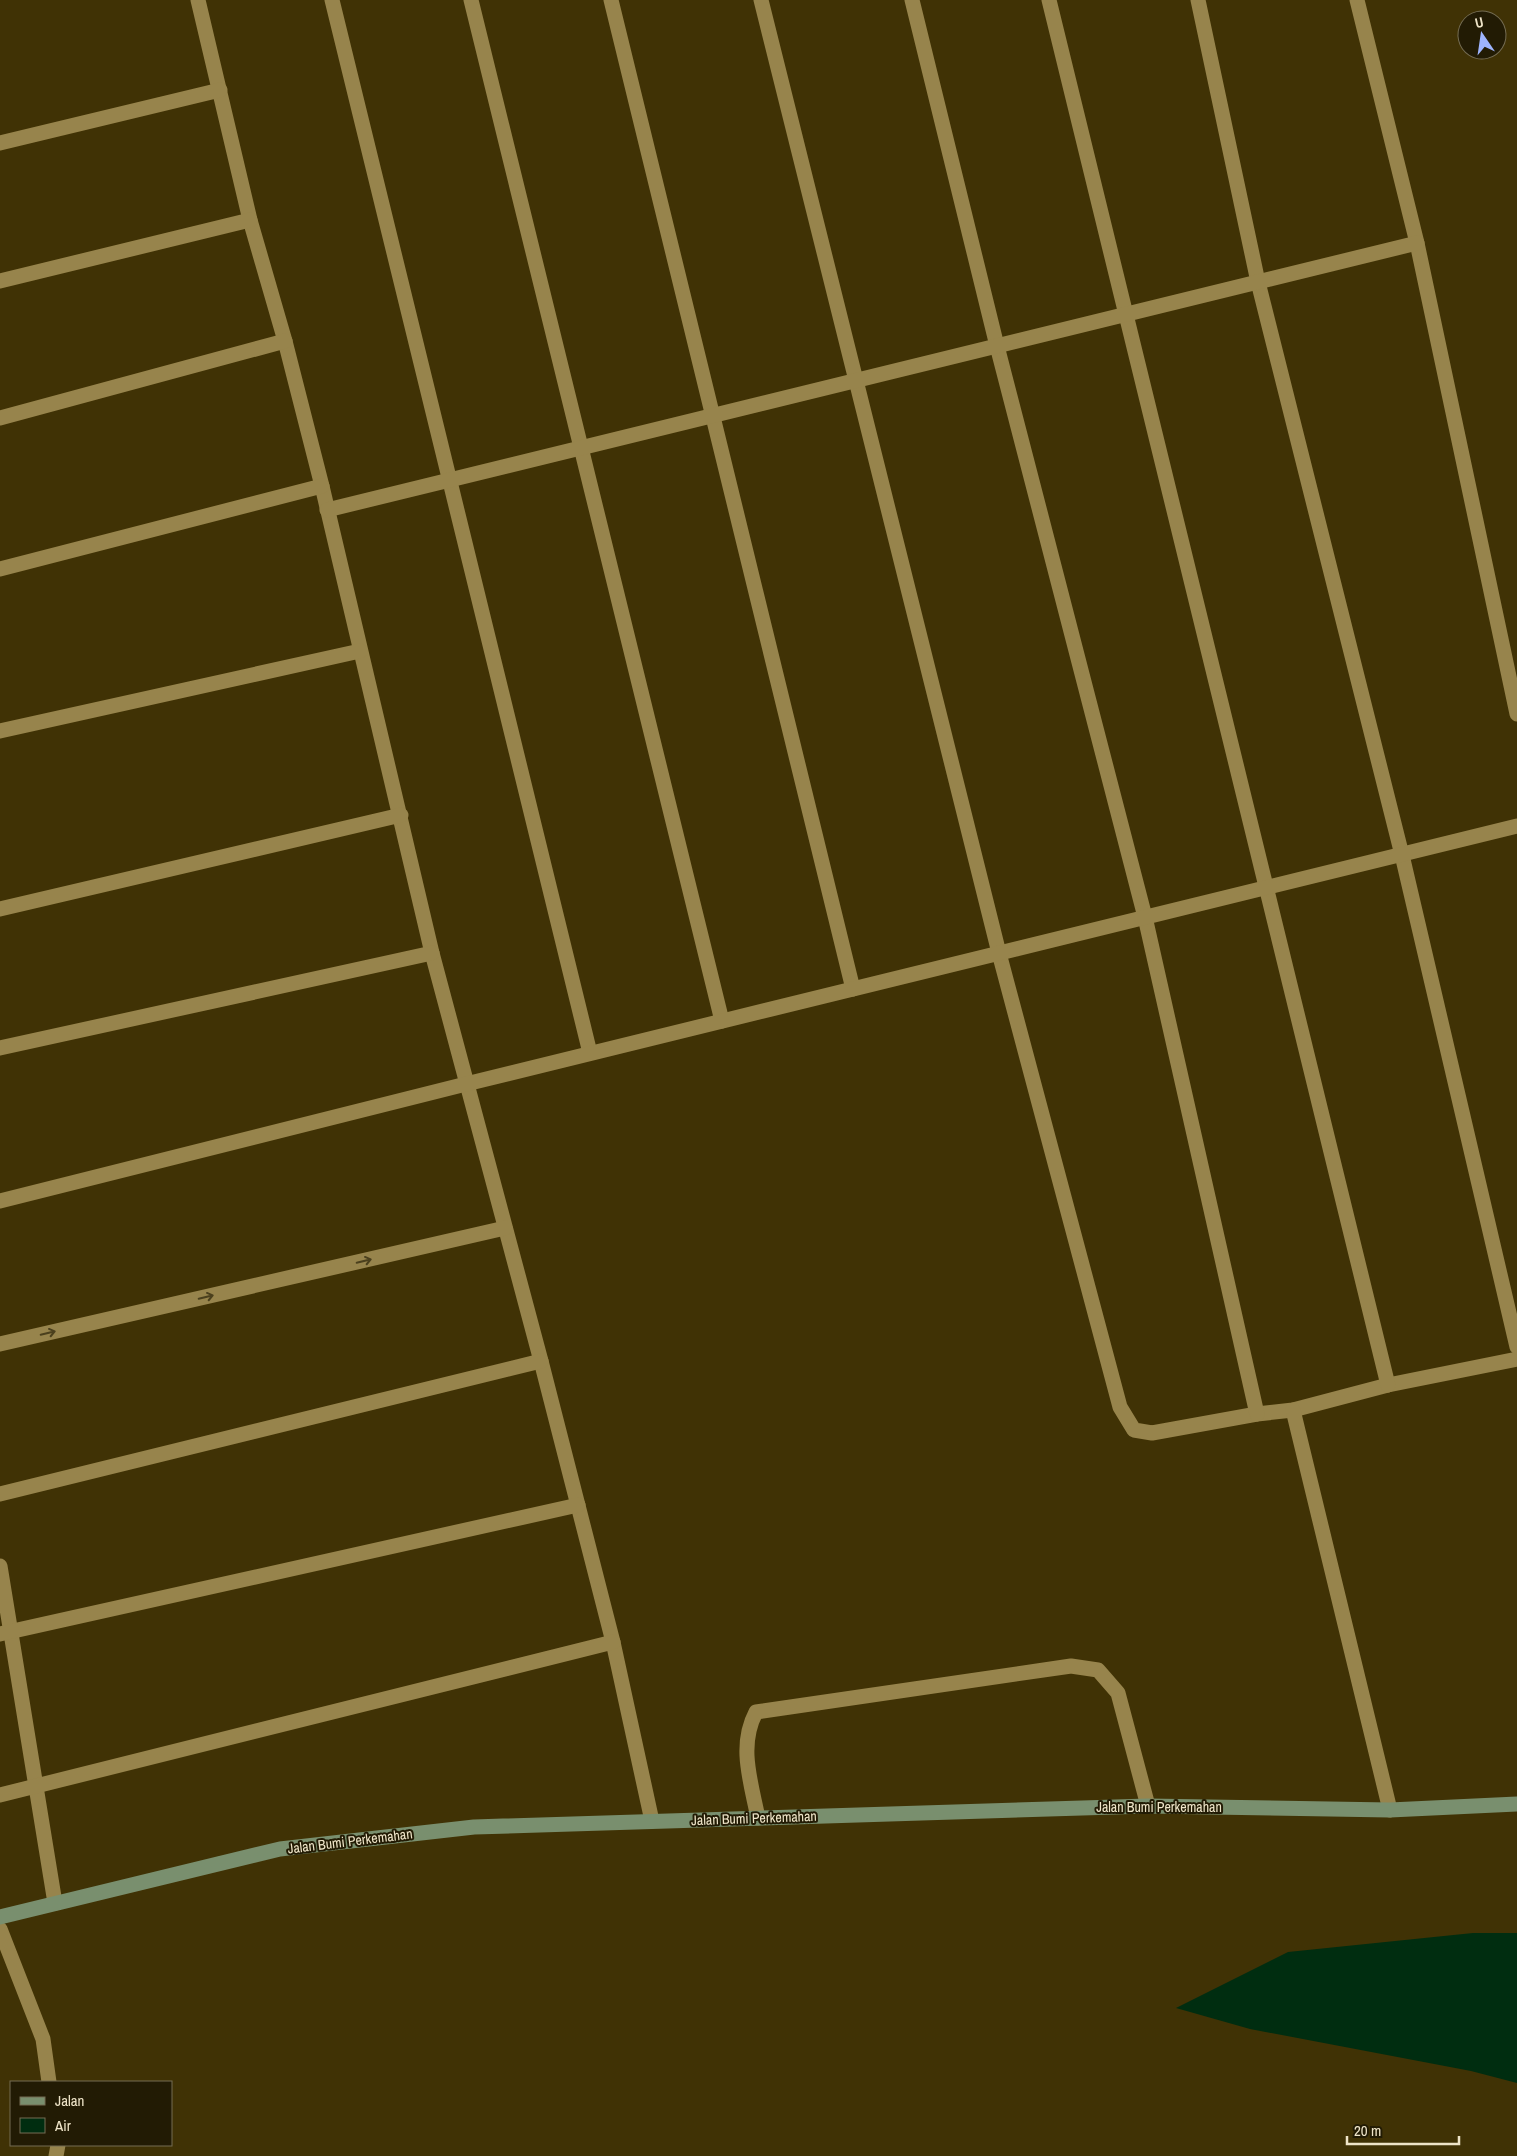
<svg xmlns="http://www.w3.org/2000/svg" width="1517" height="2156" font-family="'Archivo Narrow',sans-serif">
<rect width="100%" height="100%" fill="#403205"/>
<!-- water -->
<polygon fill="#002d10" points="1473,1933 1517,1933 1517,2083 1471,2071 1250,2029 1176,2008 1288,1952"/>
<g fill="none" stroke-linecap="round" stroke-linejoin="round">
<!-- lane -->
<path stroke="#97844c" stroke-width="15" d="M758,1818C751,1782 738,1746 756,1712L1071,1666L1098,1670L1118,1693L1148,1806"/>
<!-- street -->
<g stroke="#97844c" stroke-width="15">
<polyline points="198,0 250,220 285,341 322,486 432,953 541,1361 613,1642 652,1821"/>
<polyline points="332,0 590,1053"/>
<polyline points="471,0 722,1021"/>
<polyline points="611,0 853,989"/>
<polyline points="761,0 999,953 1120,1407 1134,1430 1152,1433 1257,1414 1293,1410 1388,1385 1517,1359"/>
<polyline points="912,0 997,346 1145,917 1257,1414"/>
<polyline points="1049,0 1388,1385"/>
<polyline points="1198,0 1258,282 1402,855 1517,1347"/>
<polyline points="1357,0 1417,243 1517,714"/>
<polyline points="0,143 220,90"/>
<polyline points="0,281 250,220"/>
<polyline points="0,418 285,341"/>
<polyline points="327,510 1417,243"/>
<polyline points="0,569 322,486"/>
<polyline points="0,731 360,651"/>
<polyline points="0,909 401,815"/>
<polyline points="0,1048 432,953"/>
<polyline points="0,1201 466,1084 1517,826"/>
<polyline points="0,1344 505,1228"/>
<polyline points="1293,1410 1390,1810"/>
<polyline points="0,1494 541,1361"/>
<polyline points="0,1566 55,1903"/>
<polyline points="0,1634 578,1505"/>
<polyline points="0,1795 613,1642"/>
<polyline points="0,1929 43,2039 49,2082"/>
<polyline points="56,2156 58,2145"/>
</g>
<!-- secondary -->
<polyline stroke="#798f6e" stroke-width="15" points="0,1917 280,1849 474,1827 1148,1806 1390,1810 1517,1804"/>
</g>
<!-- one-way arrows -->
<defs><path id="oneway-shaft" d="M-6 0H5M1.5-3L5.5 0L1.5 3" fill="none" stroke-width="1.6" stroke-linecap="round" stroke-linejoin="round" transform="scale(1.25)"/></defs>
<g stroke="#4b401d">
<use href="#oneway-shaft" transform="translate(364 1261) rotate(-13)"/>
<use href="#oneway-shaft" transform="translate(206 1297) rotate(-13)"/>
<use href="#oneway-shaft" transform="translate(48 1333) rotate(-13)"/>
</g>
<g text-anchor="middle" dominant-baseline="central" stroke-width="4" stroke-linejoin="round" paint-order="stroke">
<!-- street labels -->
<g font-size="14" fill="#efe5c9" stroke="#221b04">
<text x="1159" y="1807">Jalan Bumi Perkemahan</text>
<text transform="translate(754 1818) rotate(-2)">Jalan Bumi Perkemahan</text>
<text transform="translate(350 1841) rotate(-7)">Jalan Bumi Perkemahan</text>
</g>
</g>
<!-- legend -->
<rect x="10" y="2081" width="162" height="65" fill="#221b04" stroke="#746c53"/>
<rect x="20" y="2097" width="25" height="8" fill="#798f6e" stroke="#746c53"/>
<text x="55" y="2106" font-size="15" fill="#efe5c9">Jalan</text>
<rect x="20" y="2118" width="25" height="15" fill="#002d10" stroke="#746c53"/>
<text x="55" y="2131" font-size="15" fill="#efe5c9">Air</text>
<!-- north arrow -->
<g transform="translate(1482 35) rotate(347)"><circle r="24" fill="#221b04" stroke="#746c53"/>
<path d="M0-4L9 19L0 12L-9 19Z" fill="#9eb4fd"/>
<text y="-8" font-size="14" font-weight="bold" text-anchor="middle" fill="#efe5c9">U</text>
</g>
<!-- scale -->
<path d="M1347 2136v8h112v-8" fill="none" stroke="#efe5c9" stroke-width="2.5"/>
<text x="1354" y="2136" font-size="15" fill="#efe5c9" stroke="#221b04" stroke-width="4" paint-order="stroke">20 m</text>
</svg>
